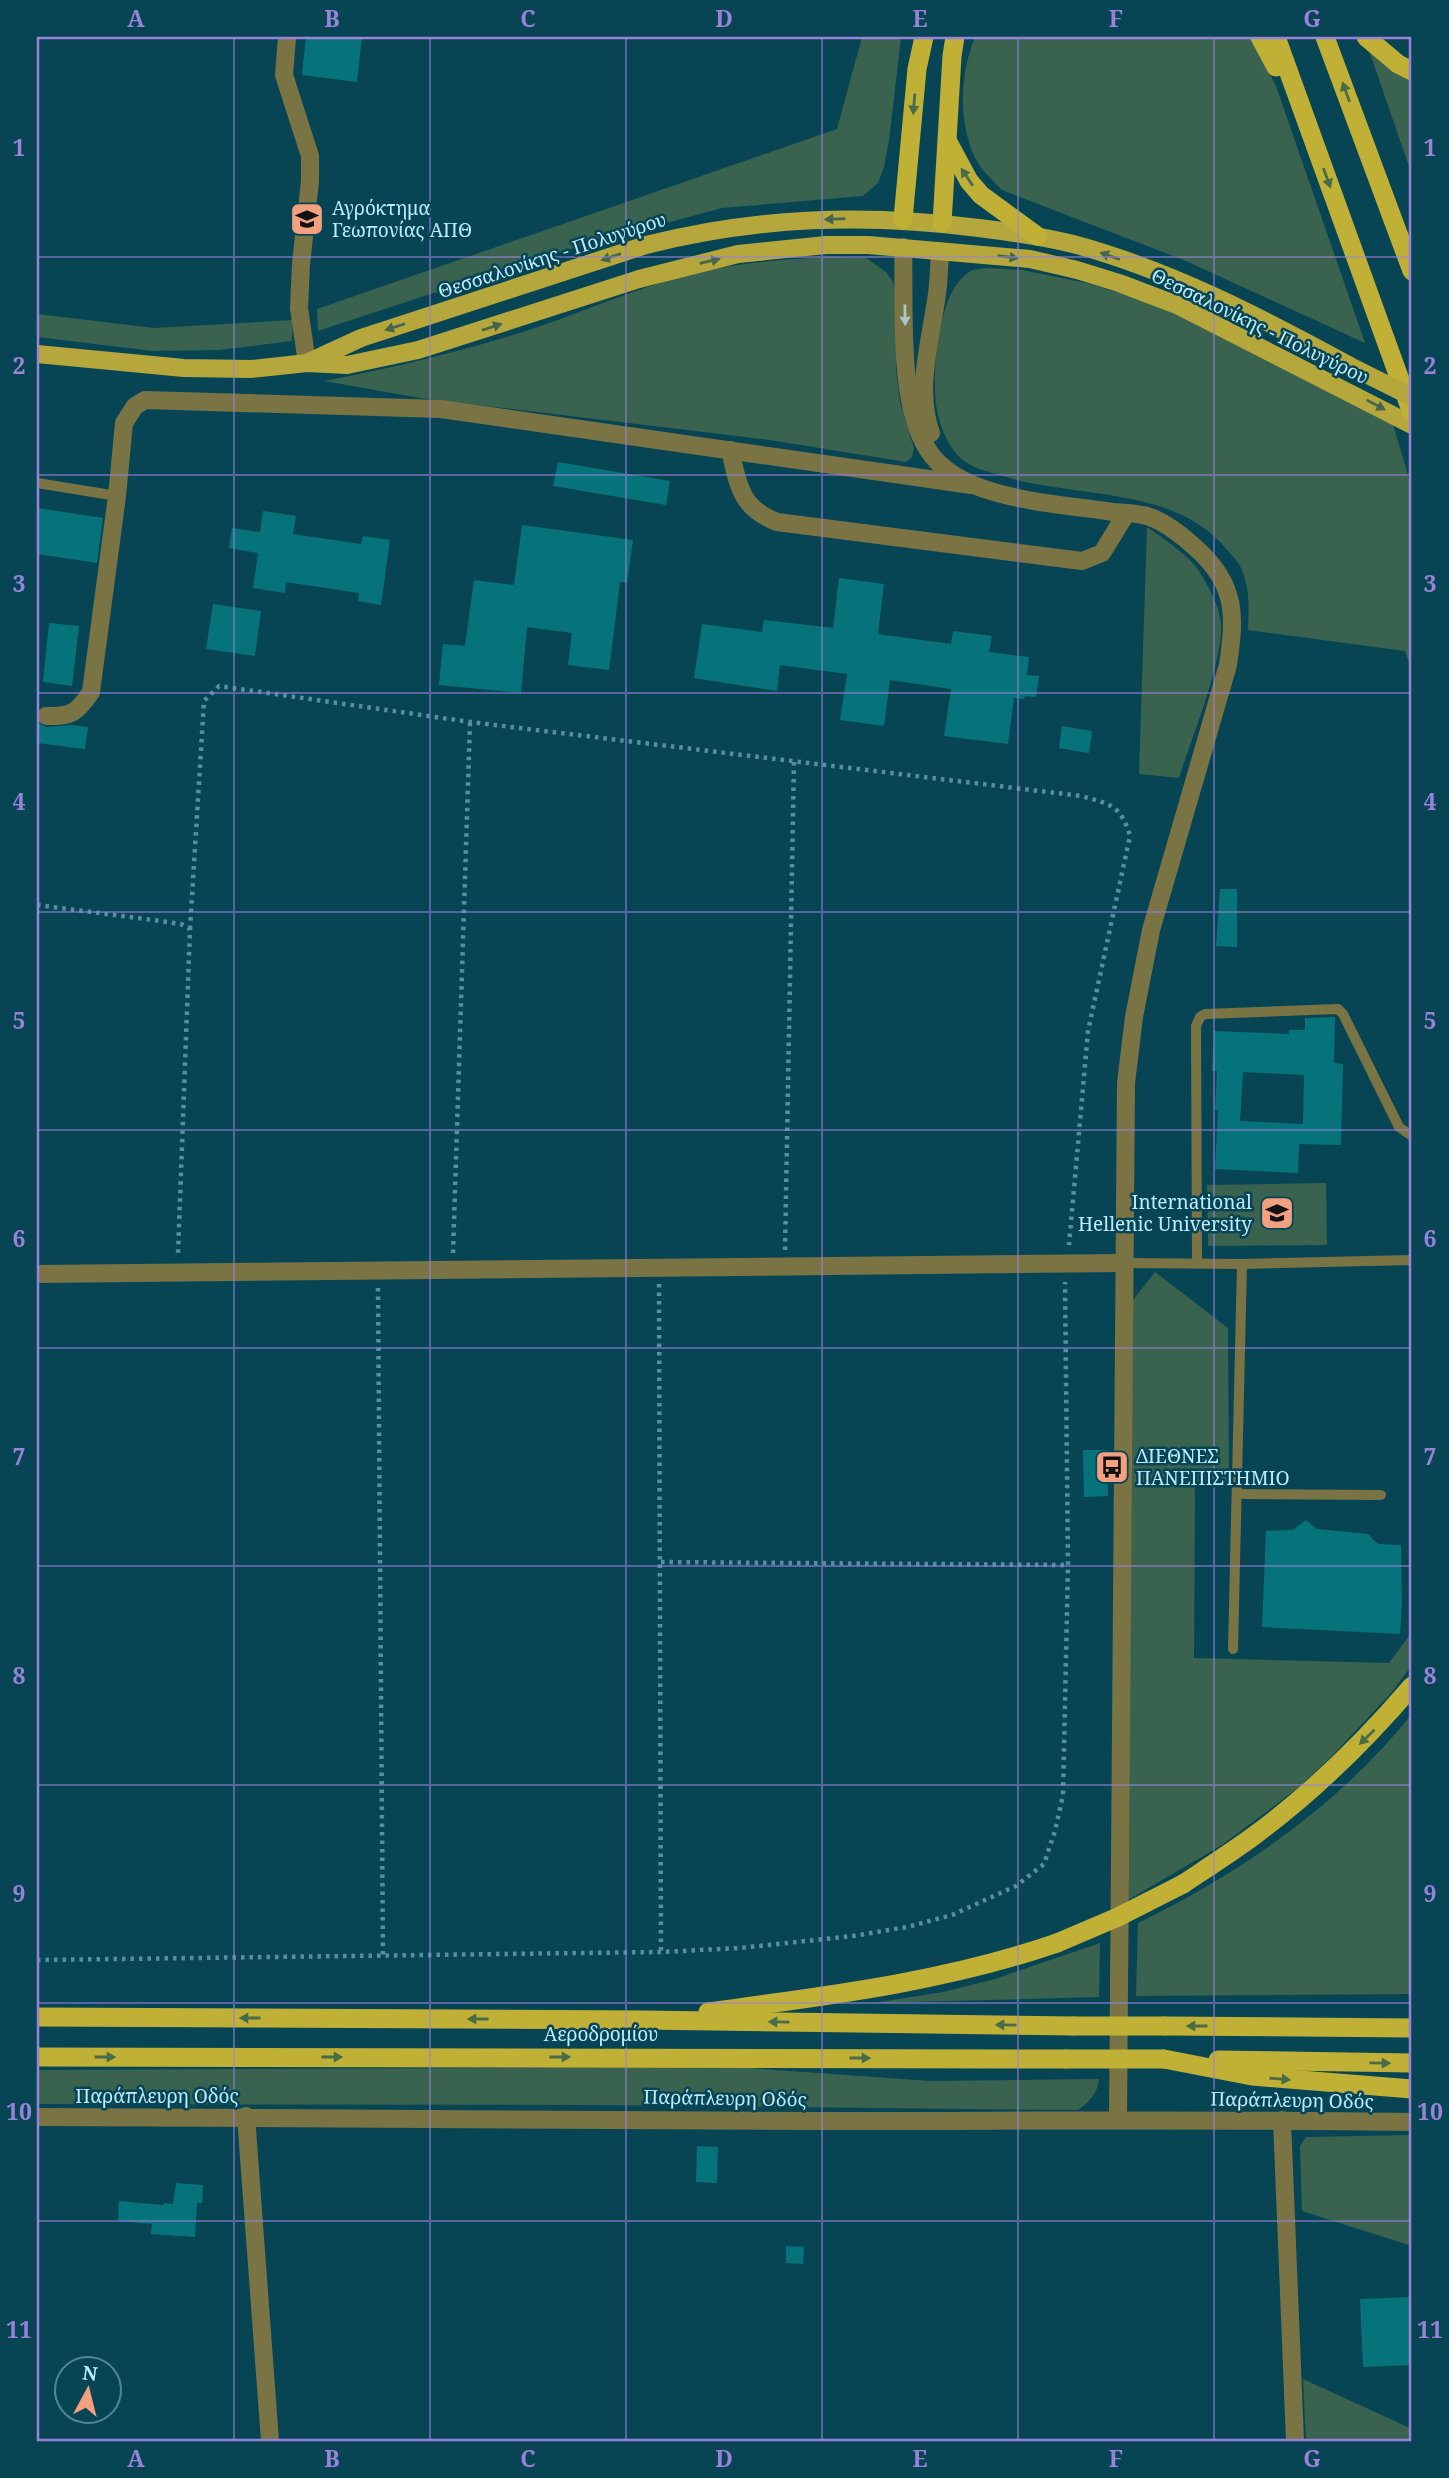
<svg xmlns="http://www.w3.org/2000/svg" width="1449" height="2478" font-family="'Noto Serif',serif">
<rect width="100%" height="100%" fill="#074555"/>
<!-- green -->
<g fill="#39634f">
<polygon points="862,37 901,37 889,141 884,167 878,183 863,196 722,208 552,254 318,331 317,309 837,129"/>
<path d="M975,37H1250L1276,86L1365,343L1186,261L1002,190C991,179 978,167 972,151C958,115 961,71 975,37Z"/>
<polygon points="1365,39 1412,74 1412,175"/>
<path d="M829,257L866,258L886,272L893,282L897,297L896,370L900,402L914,449L912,457L906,462L770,440L420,398L324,381C392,368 459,352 526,331C586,311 645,284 708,270C748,262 789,259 829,257Z"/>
<path d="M986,268L1022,270L1091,284L1148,302L1198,321L1393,424L1412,489V672L1405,651L1248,630C1249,609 1250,588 1241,568C1238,562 1233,556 1228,551C1176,485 1076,499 1003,476C990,472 974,469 963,460C949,449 940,427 937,410C931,377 937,288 971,271C975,269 982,269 986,268Z"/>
<polygon points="37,314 154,328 293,320 292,341 219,350 153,351 37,337"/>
<path d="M1147,527C1164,539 1184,552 1197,568C1207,583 1219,605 1221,622C1224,660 1191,739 1179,778L1139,774Z"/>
<polygon points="1326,1183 1327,1245 1208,1246 1207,1185"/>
<polygon points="1155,1272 1228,1328 1229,1485 1195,1484 1194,1658 1389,1663 1412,1632 1412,1665 1391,1693 1333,1755 1298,1788 1222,1845 1128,1900 1133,1300"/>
<path d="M1412,1714V1994L1136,1996L1138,1923C1241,1873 1340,1804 1412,1714Z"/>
<polygon points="1100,1943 1099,1997 873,2003 943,1992 995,1979"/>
<path d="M736,2067L930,2081L1099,2079C1097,2094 1090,2101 1078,2110L581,2105L37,2104V2070Z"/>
<polygon points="1412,2135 1412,2246 1302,2211 1300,2146 1306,2137"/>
<polygon points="1303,2379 1412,2429 1412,2441 1306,2441"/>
</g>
<!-- building -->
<g fill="#06737a" fill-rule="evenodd">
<polygon points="306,37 362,37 357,82 302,75"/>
<polygon points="558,462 670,481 666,505 553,486"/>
<polygon points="37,508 103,518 97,563 37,554"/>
<polygon points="263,511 296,516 293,534 361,544 363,536 390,540 381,605 358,601 359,593 286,582 285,593 253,588 258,553 229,548 232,528 260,532"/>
<polygon points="522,525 633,540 627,583 620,582 609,670 568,665 572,633 527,627 521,693 439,685 443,644 465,646 474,580 514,585"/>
<polygon points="839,578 884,584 878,634 951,644 953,631 992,636 989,652 1029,657 1027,675 1039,676 1036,697 1025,696 1024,699 1014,698 1008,744 944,736 951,689 890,680 884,726 840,720 847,674 780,665 777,691 694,678 702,624 762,632 764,620 833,628"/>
<polygon points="213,604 261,611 255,656 206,649"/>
<polygon points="49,623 79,626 72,686 43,682"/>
<polygon points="37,722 46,727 72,725 88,727 85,749 37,743"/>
<polygon points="1062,726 1092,731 1089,753 1059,748"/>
<polygon points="1220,889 1237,889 1237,947 1216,946"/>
<path d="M1335,1017L1334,1063L1343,1064L1341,1145L1299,1144L1298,1173L1215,1169L1218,1110H1215L1217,1071H1212L1214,1031L1289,1034V1030H1305V1018ZM1243,1072L1304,1075L1303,1124L1240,1121Z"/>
<polygon points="1083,1450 1107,1450 1108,1496 1084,1497"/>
<polygon points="1306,1520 1317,1529 1368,1534 1378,1544 1401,1545 1402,1602 1400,1634 1262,1627 1266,1531 1293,1530"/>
<polygon points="697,2146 718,2147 717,2183 696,2182"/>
<polygon points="176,2183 203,2185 202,2203 197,2203 195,2237 151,2234 152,2224 118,2221 119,2201 163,2205 164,2203 173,2204"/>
<polygon points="786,2246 804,2247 803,2264 786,2263"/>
<polygon points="1412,2297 1412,2365 1363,2367 1360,2299"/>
</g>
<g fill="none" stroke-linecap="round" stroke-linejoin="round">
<!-- path -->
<g stroke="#588fa0" stroke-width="4.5" stroke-dasharray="3.5 5" stroke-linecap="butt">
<polyline points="37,905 153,920 181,924 190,929 178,1254"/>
<path d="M190,929L204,701L219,686L470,722L1081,796C1110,804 1121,805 1130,836L1088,1031L1069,1245"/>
<polyline points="785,1250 794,761"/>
<polyline points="453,1253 470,722"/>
<polyline points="659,1284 661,1952"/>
<polyline points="378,1288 383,1958"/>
<polyline points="661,1562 1068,1565"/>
<polyline points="37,1960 661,1952 740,1948 853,1936 907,1927 952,1915 1016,1886 1044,1864 1055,1831 1063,1795 1068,1565 1065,1282"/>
</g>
<!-- service -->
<g stroke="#7a7444" stroke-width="10">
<polyline points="37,483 117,496"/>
<polyline points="1125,1263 1242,1264 1412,1260"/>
<polyline points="1197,1263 1196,1026 1200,1017 1205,1014 1338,1009 1343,1014 1399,1127 1412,1136"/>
<polyline points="1237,1494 1381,1495"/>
<polyline points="1233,1649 1242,1264"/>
</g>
<!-- minor -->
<g stroke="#7a7444" stroke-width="18">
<polyline points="287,37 284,75 310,156 310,181 301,264 299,308 307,363"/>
<path d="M730,450C738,484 740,508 777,522L1082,561L1102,553L1126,514"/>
<path d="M46,716C71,717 77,713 91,692L117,496L124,423L135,406L145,400L441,409L971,485"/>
<polyline points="37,1274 1125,1263"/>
<polyline points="246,2116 270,2441"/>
<polyline points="1282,2120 1295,2441"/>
</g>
<!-- tertiary -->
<g stroke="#7a7444" stroke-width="18">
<path d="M903,247C905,303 897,403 928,450C960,501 1058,503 1113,512C1125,513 1139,513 1150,517C1167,523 1185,538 1198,550C1237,586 1235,617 1228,665L1151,930L1134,1017L1126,1083L1118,2119"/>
<path d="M931,433C915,389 931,339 937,294C939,280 939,265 940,251"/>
<path d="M37,2117C299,2116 562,2120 825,2121C1021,2121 1216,2119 1412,2122"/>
</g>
<!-- primary -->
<g stroke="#b5a73b" stroke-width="18">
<polyline points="37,354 184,368 251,369 307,363 347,365 418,350 639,279 738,254 826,245 868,245 1030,259 1077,270 1119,283 1177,305 1412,425"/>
<path d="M309,362L361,338L646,245C758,217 865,213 979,228C1011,232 1042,236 1073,244C1170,270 1262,318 1350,366"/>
</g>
<!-- trunk -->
<g stroke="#c0b136" stroke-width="19">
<polyline points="1260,37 1276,67"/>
<polyline points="1276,37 1412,413"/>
<polyline points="1325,37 1412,271"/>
<polyline points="1366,37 1398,64 1412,71"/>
<polyline points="948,142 969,181 981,195 1037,236"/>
<polyline points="903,219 917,69 924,37"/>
<polyline points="942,223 952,56 955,37"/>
<path d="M1183,1884C1207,1868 1232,1852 1255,1835C1313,1792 1365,1741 1412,1686"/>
<path d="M708,2012C826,1996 944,1982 1057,1943"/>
<polyline points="37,2017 644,2020 1074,2026"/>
<polyline points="1165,2026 1412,2028"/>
<polyline points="37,2057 1066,2059"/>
<polyline points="1164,2059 1252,2076 1412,2089"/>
<polyline points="1218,2060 1412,2063"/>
</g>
<!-- primary-bridge -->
<polyline stroke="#b5a73b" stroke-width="18" points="1350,366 1412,397"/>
<!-- trunk-bridge -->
<g stroke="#c0b136" stroke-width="19">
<polyline points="1057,1943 1118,1917 1183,1884"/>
<polyline points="1074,2026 1165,2026"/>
<polyline points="1066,2059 1164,2059"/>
</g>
</g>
<!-- one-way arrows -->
<defs><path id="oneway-solid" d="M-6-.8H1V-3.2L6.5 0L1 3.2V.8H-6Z" transform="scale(1.75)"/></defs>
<g fill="#486b4a">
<use href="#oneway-solid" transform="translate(1346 92) rotate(-110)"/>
<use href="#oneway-solid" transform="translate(914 104) rotate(95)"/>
<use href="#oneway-solid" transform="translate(967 177) rotate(-124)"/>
<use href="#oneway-solid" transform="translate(1327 178) rotate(70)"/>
<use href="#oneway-solid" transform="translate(1367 1737) rotate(136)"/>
<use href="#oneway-solid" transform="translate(250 2018) rotate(-180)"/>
<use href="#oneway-solid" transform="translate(478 2019) rotate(-180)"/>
<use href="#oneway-solid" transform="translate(779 2022) rotate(-179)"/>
<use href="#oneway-solid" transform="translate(1006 2025) rotate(-179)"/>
<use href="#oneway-solid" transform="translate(1197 2026) rotate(-180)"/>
<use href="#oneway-solid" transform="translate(105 2057)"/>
<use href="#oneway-solid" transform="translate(332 2057)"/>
<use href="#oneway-solid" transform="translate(560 2057)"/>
<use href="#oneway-solid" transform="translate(860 2058)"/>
<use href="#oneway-solid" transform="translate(1380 2063) rotate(1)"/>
<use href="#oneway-solid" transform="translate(1280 2079) rotate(5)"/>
</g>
<g fill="#44674c">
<use href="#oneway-solid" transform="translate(835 219) rotate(178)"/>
<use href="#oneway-solid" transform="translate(1110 256) rotate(-161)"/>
<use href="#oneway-solid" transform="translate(611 257) rotate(161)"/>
<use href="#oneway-solid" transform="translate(1008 257) rotate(7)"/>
<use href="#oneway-solid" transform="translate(710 261) rotate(-13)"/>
<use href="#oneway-solid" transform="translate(395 327) rotate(162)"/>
<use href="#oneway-solid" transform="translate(492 327) rotate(-18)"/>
<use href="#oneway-solid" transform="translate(1376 405) rotate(28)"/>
</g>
<use fill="#a9c7c5" href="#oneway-solid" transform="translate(905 315) rotate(89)"/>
<!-- grid -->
<path fill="none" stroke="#9982da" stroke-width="2" stroke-opacity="0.55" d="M234,37V2441M430,37V2441M626,37V2441M822,37V2441M1018,37V2441M1214,37V2441M37,257H1412M37,475H1412M37,693H1412M37,912H1412M37,1130H1412M37,1348H1412M37,1566H1412M37,1785H1412M37,2003H1412M37,2221H1412"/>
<!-- icons -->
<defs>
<g id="university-square" transform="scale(1.75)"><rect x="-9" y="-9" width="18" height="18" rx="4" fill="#f2a080" stroke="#074555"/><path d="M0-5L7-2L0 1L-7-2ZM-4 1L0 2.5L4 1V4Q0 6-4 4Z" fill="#111"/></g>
<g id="bus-square" transform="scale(1.75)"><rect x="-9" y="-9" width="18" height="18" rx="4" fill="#f2a080" stroke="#074555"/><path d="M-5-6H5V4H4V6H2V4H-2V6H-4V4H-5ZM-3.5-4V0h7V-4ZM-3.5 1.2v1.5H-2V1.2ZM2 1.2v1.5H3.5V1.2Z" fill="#111"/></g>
</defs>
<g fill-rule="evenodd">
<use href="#university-square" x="307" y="219"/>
<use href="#university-square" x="1277" y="1213"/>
<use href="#bus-square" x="1112" y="1467"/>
</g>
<g text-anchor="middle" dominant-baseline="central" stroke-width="5" stroke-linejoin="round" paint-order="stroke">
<!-- poi labels -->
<g font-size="19" fill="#bdebfc" stroke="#074555" text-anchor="start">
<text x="332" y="208">Αγρόκτημα<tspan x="332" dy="22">Γεωπονίας ΑΠΘ</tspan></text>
<text x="1252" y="1202" text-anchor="end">International<tspan x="1252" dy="22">Hellenic University</tspan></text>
<text x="1136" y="1456">ΔΙΕΘΝΕΣ<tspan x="1136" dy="22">ΠΑΝΕΠΙΣΤΗΜΙΟ</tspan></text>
</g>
<!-- street labels -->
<g font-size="19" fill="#bdebfc" stroke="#074555">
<text transform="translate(552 255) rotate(-18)">Θεσσαλονίκης - Πολυγύρου</text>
<text transform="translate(1260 326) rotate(26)">Θεσσαλονίκης - Πολυγύρου</text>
<text x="601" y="2034">Αεροδρομίου</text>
<text x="157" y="2096">Παράπλευρη Οδός</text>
<text transform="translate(725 2098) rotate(1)">Παράπλευρη Οδός</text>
<text transform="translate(1292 2100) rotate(1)">Παράπλευρη Οδός</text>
</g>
</g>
<!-- border -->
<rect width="1449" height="2478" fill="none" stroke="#074555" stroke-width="77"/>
<!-- north arrow -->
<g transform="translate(88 2390) rotate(7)"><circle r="33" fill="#074555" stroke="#508798" stroke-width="2"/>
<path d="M0-5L12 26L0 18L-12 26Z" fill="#f2a080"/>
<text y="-10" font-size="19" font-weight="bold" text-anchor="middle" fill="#bdebfc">N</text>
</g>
<rect x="38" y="38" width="1372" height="2402" fill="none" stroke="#9982da" stroke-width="2.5"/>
<g font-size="23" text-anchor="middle" font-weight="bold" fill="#9982da">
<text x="136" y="27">A</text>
<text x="332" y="27">B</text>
<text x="528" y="27">C</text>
<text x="724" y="27">D</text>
<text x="920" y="27">E</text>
<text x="1116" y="27">F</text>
<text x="1312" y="27">G</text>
<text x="19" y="156">1</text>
<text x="1430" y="156">1</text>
<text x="19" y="374">2</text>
<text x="1430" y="374">2</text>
<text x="19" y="592">3</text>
<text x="1430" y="592">3</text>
<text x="19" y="810">4</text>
<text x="1430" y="810">4</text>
<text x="19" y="1029">5</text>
<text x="1430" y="1029">5</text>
<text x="19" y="1247">6</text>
<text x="1430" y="1247">6</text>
<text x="19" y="1465">7</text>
<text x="1430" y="1465">7</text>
<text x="19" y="1684">8</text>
<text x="1430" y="1684">8</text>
<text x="19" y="1902">9</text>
<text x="1430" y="1902">9</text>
<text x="19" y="2120">10</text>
<text x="1430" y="2120">10</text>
<text x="19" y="2338">11</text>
<text x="1430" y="2338">11</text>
<text x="136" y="2467">A</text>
<text x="332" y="2467">B</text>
<text x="528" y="2467">C</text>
<text x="724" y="2467">D</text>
<text x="920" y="2467">E</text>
<text x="1116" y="2467">F</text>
<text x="1312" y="2467">G</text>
</g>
</svg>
